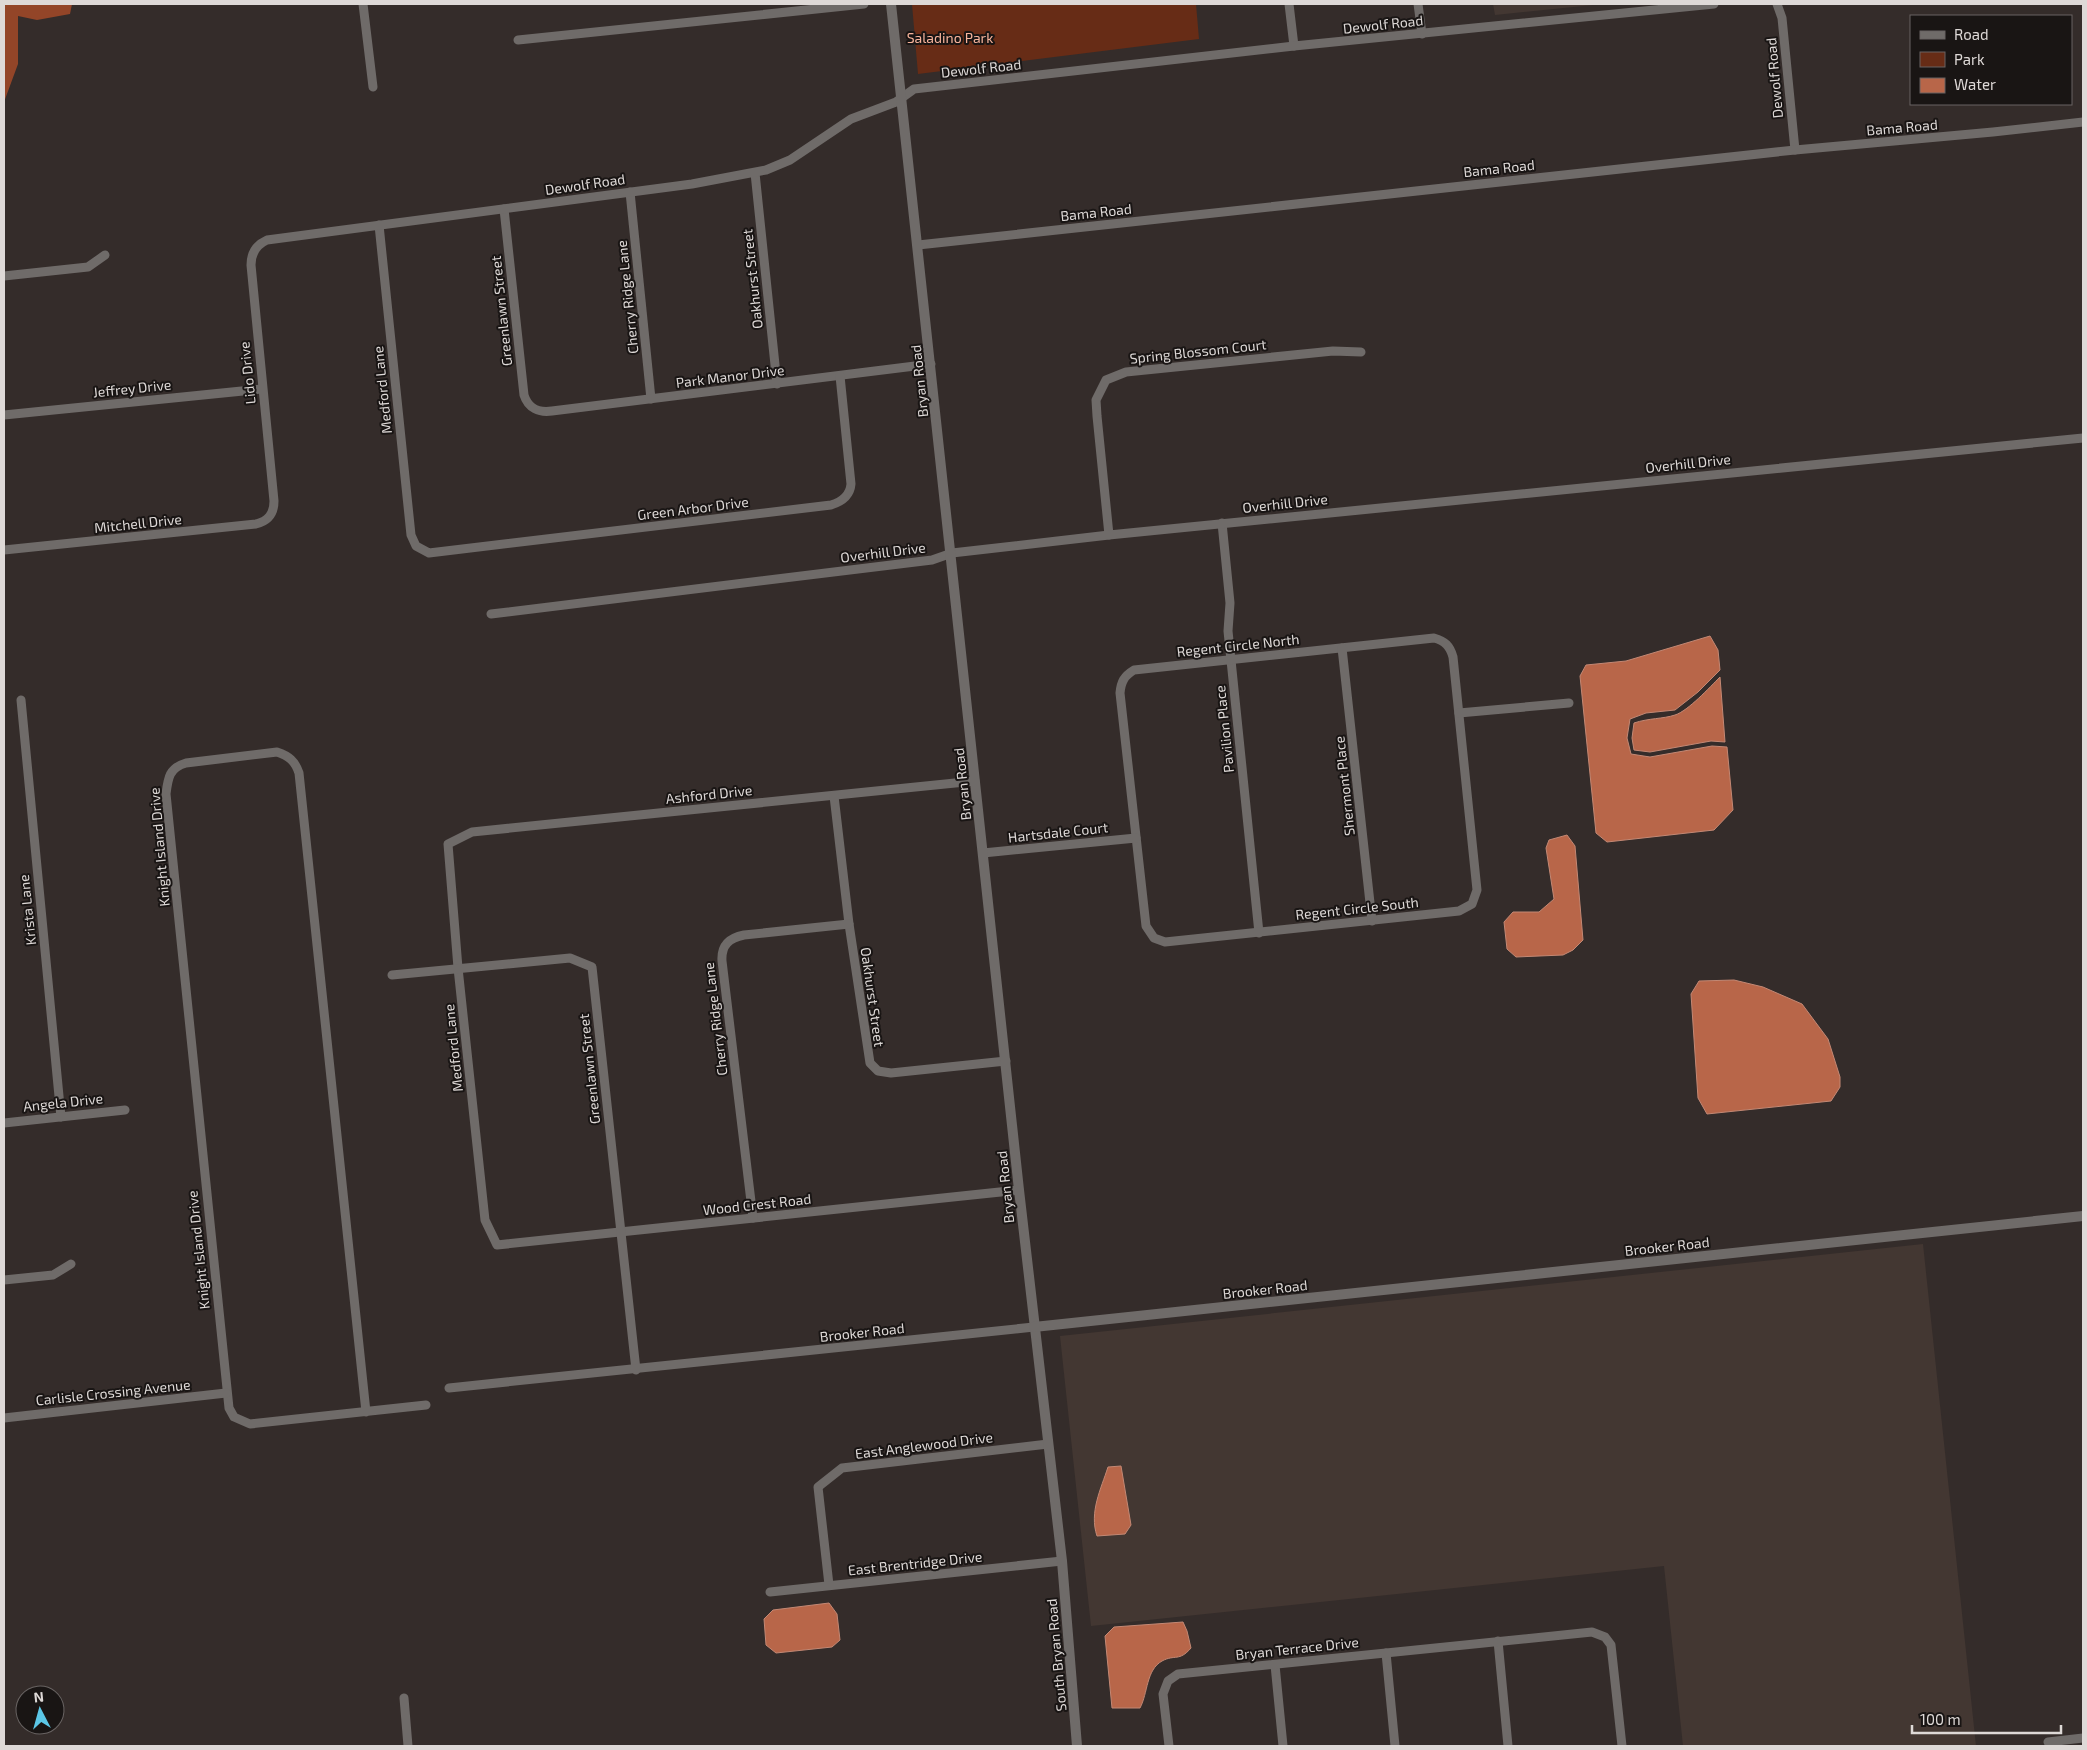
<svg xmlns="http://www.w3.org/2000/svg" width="2087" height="1750" font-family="'Exo 2',sans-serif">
<rect width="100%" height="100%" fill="#342c2a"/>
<!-- built -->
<g fill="#433732">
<polygon points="1493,4 1603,4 1495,15"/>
<polygon points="1923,1244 1976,1746 1683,1746 1664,1566 1091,1626 1060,1336"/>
</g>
<!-- green -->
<polygon fill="#672c16" points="912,4 1196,4 1199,39 918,74"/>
<!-- forest -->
<polygon fill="#934528" points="4,4 72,4 70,14 37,20 18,16 18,64 4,102"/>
<!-- water -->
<g fill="#b86649" stroke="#c38874">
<polygon points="1710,636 1718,650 1720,670 1698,692 1675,710 1646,713 1630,719 1627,738 1631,754 1650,757 1712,746 1727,747 1733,810 1714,830 1607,842 1596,833 1580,676 1586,665 1626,661"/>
<path d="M1720,677L1725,742L1711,741L1650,752L1634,750L1632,738L1634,723C1649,718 1663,719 1675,715C1688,711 1710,687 1720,677Z"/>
<polygon points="1567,835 1575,846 1583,940 1573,950 1563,955 1516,957 1507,949 1504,922 1513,912 1539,912 1554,899 1546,848 1549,840"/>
<polygon points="1734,980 1763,987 1802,1004 1828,1039 1840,1077 1840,1087 1831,1101 1707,1114 1698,1098 1691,994 1699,981"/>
<path d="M1121,1466L1131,1525L1125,1534L1097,1536C1089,1512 1101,1489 1108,1467Z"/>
<polygon points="829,1603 837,1614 840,1640 832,1647 776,1653 766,1645 764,1619 773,1610"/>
<path d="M1183,1622L1187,1631L1191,1648C1179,1662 1175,1654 1162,1661C1146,1670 1148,1693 1140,1708H1112L1105,1636L1114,1627Z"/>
</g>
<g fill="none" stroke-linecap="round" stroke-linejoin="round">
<!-- minor -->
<g stroke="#6f6b69" stroke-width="9">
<polyline points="363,4 373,87"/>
<polyline points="1289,4 1294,46"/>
<polyline points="1418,4 1422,34"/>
<polyline points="1777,4 1782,18 1795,150"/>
<polyline points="518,40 864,4"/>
<polyline points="755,173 777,384"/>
<polyline points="630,192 651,399"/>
<path d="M504,209L524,395C528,408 539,413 552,411L931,364"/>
<path d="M379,225L411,535L416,546L429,553L831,505C841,502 850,496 851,484L840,376"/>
<polyline points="918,245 1795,150 1993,132 2083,122"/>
<polyline points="4,276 88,267 105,255"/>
<polyline points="4,415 262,389"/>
<polyline points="1222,523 1230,603 1228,631 1259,933"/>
<polyline points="1109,535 1097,416 1096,400 1106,380 1126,372 1333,351 1361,352"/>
<path d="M4,550L256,524C268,521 274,514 274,501L251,265C251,254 256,245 267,240L692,184L766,170L790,160L851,119L896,102L914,89L1294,46L1714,4"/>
<polyline points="491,614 932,560 952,553 1109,535 2083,438"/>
<path d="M1434,638C1445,641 1450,646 1453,657L1477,890L1472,904L1459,911L1165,942L1154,938L1146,926L1120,693C1121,682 1124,676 1134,670Z"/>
<polyline points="1342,648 1372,921"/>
<polyline points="21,700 61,1117"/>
<polyline points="1459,713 1569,703"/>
<polyline points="975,781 472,832 448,844 458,968 485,1220 497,1245 1019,1190"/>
<polyline points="834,796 849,924 870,1063 878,1071 891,1073 1006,1061"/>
<polyline points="983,853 1136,838"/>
<polyline points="392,975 570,958 592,967 636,1370"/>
<polyline points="4,1123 125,1110"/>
<path d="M753,1218L722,961C721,945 729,938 744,935L849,924"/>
<polyline points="4,1280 53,1275 71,1264"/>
<polyline points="449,1388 1034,1327"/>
<path d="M366,1412L299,773C295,761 289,756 277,752L186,763C169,768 168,778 166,794L229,1408L234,1417L250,1424L426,1405"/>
<polyline points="4,1418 226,1393"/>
<polyline points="829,1585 818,1487 842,1468 1048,1444"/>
<polyline points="770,1592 1062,1561"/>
<polyline points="1498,1641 1508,1746"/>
<polyline points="1386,1653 1395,1746"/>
<polyline points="1275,1665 1283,1746"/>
<polyline points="404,1698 408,1746"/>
<polyline points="2048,1742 2083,1738"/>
<polyline points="1169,1746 1163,1694 1168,1681 1178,1674 1592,1632 1605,1637 1611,1645 1622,1746"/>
</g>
<!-- tertiary -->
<g stroke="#6f6b69" stroke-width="10">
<polyline points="891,4 1019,1190 1062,1561 1077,1746"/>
<polyline points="1034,1327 2083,1216"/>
</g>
</g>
<g text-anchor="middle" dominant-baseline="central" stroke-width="4" stroke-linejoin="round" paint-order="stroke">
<!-- street labels -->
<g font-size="14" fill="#ded9d7" stroke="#191514">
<text transform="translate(1383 24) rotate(-6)">Dewolf Road</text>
<text transform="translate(981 68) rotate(-6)">Dewolf Road</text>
<text transform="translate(1774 78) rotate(-95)">Dewolf Road</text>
<text transform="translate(1902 127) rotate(-5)">Bama Road</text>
<text transform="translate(1499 168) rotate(-6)">Bama Road</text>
<text transform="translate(585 184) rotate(-8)">Dewolf Road</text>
<text transform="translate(1096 212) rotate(-6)">Bama Road</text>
<text transform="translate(752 279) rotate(-96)">Oakhurst Street</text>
<text transform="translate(627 297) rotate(-96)">Cherry Ridge Lane</text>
<text transform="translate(501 311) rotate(-96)">Greenlawn Street</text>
<text transform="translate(1198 351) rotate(-6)">Spring Blossom Court</text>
<text transform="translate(247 373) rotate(-96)">Lido Drive</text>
<text transform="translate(730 376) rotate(-7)">Park Manor Drive</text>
<text transform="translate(919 381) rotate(-96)">Bryan Road</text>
<text transform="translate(132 388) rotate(-6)">Jeffrey Drive</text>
<text transform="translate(382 390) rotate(-96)">Medford Lane</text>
<text transform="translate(1688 463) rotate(-6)">Overhill Drive</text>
<text transform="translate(1285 503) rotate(-6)">Overhill Drive</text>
<text transform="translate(693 508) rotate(-7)">Green Arbor Drive</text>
<text transform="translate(138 523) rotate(-6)">Mitchell Drive</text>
<text transform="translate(883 552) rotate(-7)">Overhill Drive</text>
<text transform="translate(1238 645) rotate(-6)">Regent Circle North</text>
<text transform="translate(1224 729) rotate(-96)">Pavilion Place</text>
<text transform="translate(962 784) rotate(-96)">Bryan Road</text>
<text transform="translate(1344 786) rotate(-96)">Shermont Place</text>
<text transform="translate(709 794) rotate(-6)">Ashford Drive</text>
<text transform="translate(1058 832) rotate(-6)">Hartsdale Court</text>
<text transform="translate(159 847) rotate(-95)">Knight Island Drive</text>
<text transform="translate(1357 908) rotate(-6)">Regent Circle South</text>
<text transform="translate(27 910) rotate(-96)">Krista Lane</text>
<text transform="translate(873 997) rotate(82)">Oakhurst Street</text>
<text transform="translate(715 1019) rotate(-97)">Cherry Ridge Lane</text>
<text transform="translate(453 1048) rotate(-96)">Medford Lane</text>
<text transform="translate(589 1069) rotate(-96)">Greenlawn Street</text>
<text transform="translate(63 1102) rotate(-6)">Angela Drive</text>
<text transform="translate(1005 1187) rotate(-96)">Bryan Road</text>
<text transform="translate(757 1204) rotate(-6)">Wood Crest Road</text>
<text transform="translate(1667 1246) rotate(-6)">Brooker Road</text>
<text transform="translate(198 1250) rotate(-96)">Knight Island Drive</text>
<text transform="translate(1265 1289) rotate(-6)">Brooker Road</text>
<text transform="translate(862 1332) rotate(-6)">Brooker Road</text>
<text transform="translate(113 1392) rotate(-6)">Carlisle Crossing Avenue</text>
<text transform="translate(924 1445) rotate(-7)">East Anglewood Drive</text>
<text transform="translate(915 1563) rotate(-6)">East Brentridge Drive</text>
<text transform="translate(1297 1648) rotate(-6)">Bryan Terrace Drive</text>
<text transform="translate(1056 1655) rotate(-95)">South Bryan Road</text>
</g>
<!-- park labels -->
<g font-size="14" fill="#f8b49c" stroke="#191514">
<text x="950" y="37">Saladino Park</text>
</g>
</g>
<!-- border -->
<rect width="2087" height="1750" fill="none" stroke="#ded9d7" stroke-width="10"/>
<!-- legend -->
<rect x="1910" y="15" width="162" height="90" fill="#191514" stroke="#686362"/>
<rect x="1920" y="31" width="25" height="8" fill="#6f6b69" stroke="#686362"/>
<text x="1954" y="40" font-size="15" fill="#ded9d7">Road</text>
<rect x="1920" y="52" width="25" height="15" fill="#672c16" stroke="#686362"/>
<text x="1954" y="65" font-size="15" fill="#ded9d7">Park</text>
<rect x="1920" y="78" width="25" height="15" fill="#b86649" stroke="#686362"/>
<text x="1954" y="90" font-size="15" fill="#ded9d7">Water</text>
<!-- north arrow -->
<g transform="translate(40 1710) rotate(354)"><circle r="24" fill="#191514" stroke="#686362"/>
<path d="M0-4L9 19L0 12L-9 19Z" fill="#5cc7e7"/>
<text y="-8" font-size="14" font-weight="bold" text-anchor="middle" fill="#ded9d7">N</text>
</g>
<!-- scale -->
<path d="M1912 1725v8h149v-8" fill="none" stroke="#ded9d7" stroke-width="2.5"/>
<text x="1920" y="1725" font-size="15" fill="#ded9d7" stroke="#191514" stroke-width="4" paint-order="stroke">100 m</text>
</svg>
